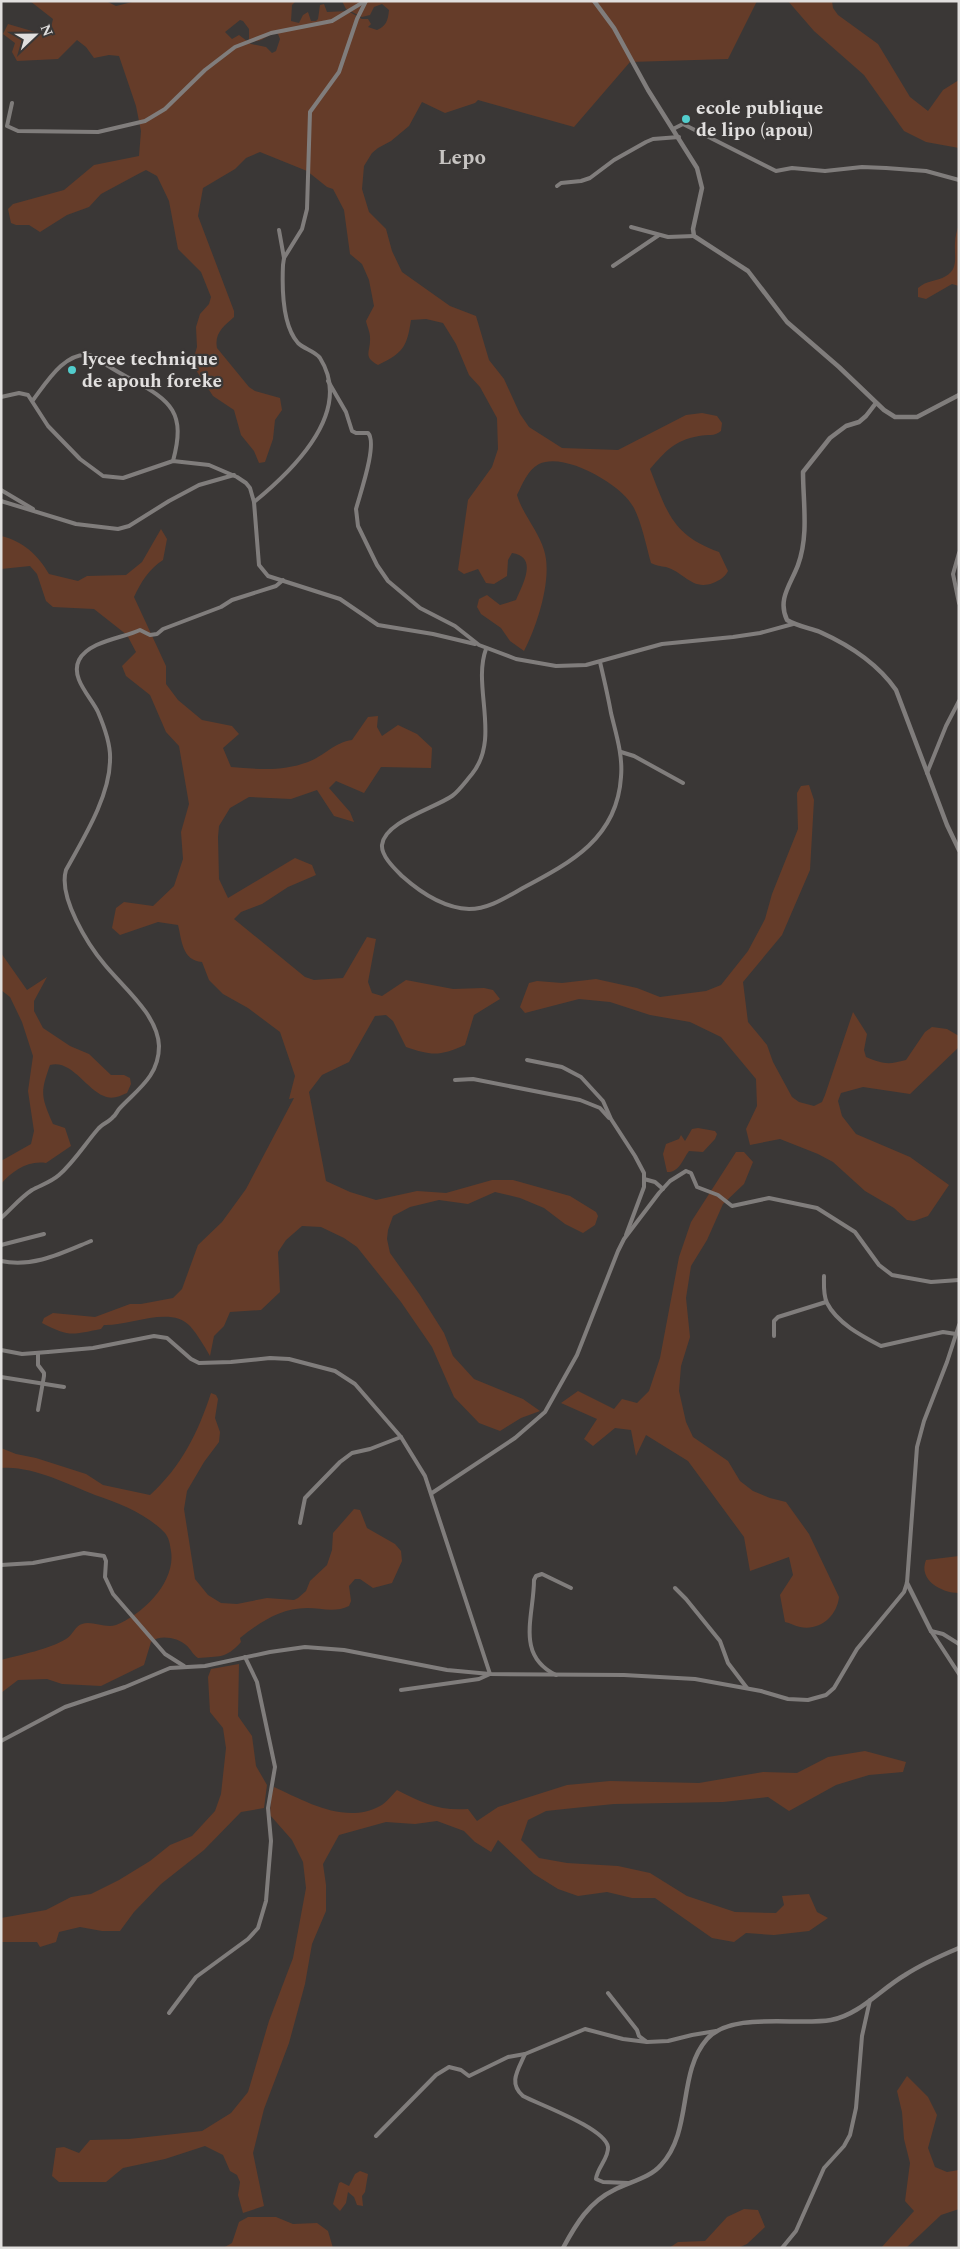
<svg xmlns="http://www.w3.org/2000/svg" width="960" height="2249" font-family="Spectral,serif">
<rect width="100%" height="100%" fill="#3a3736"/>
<!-- green -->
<g fill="#653c29" fill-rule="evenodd">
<path d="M30,1H106L116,6L136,1H296L292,5L291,21L299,23L303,15L308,12L311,21H316L318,19L320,5L324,4L327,12L348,11L362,19H368L371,24L368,27L377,30C386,26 388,21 389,10L382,4L374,7L370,15L362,17L346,9L342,1H757L728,59L630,62L574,127L478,100L475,103L445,113L422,102L409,126L391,141L378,148L372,153L364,166L362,189L369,212L386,229L392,251L402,272L450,306L476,316L489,360L504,379L520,414L529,427L562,448L618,450L686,415L702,413L717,416L722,423L721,431C714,437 708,434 699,436C673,441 666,451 650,469C667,512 672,535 719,552L728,571C724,578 720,580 713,583C692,591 684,572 666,567C660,566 657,566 651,563C646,545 642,524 634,508C623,485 564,451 539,464C527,471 523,483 517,495C523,515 538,530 544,550C553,578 537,626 524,651L510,641L501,628L481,614L477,607L479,599L487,595L500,605L516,600C522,585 539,557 512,553L508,560L507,576L494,584L486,583L478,569L464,574L458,570L468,500L492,467L498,449L497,418L480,387L469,375L456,344L443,323L426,319L411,320C407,347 403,353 378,365C362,356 371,352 370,337C370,332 367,326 366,321L374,306L369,280L362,264L350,254L344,210L333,189L327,187L307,171L260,152L246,158L235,169L203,188L198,216L234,311V317C224,326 214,333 217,348L249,387L255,391L280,398L282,410L275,420L273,439L265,462L259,463L254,451L241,435L234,410L213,396L194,367L193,360L197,347L196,327L200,314L209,304L211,297L201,272L178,249L169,201L157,176L146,170L140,173L101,194L89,207L67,215L40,232L29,225H16L11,223L8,209L13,204L64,190L94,165L139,156L141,131L136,106L119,56L109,55L94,58L86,47L77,40L58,59L17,61L12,52L15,43L3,34L8,24L49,36L53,19ZM240,20L243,21L249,29V40C258,44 265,38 272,33L278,34L280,39L276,51L272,53L266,47L251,44L239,35L232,39L225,32Z"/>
<polygon points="788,1 832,1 833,8 838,15 878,44 910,97 928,111 943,90 959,80 959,148 926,142 904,131 864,75 814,31"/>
<path d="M959,224V286L952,284L926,299L918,297V288C927,280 936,282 946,276C959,269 954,255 955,243C955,237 957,230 959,224Z"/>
<path d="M161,529L167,539L163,560C149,569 141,582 134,597L166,666V684L178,700L202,720L232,726L239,734L223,748L231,767C258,769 281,772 308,762C324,756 335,742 352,740L368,717L378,716L377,727L382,736L398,725L417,734L432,748L431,768L381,767L364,793L336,781L329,788L350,812L354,822L334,816L317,790L291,799L249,797L230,808L219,826L218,837L219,879L228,898L295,858L312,865L316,875L288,887L262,904L241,912L234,919L305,977L314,980L343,978L367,937L376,939L368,982L372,993L382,996L406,980L453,989L484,988L493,990L500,999L474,1015L465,1045C440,1056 432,1056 406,1047L393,1021L386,1015L375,1016L349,1062L322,1075L309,1092L326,1181L350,1192L376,1200L417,1191L446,1193L492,1180H513L570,1196L596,1212L598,1216L595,1225L583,1233L565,1224L544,1208L520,1198L495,1192L468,1204L439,1200L410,1207L393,1216L388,1230L387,1239L390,1253L420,1295L444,1333L453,1356L474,1379L523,1399L540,1411L521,1418L500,1431L479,1423L454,1397L432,1347L401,1302L357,1247L344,1238L321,1227L302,1226L286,1240L278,1252L280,1292L261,1310L230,1312L224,1326L214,1336L210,1356C204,1346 198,1335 190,1326C171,1305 129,1326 104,1325L101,1329C70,1335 70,1337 42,1323L44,1318L53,1313L95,1317L130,1304H141L173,1298L182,1289L198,1245L222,1222L246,1189L294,1098L289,1099L295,1076L280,1032L248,1008L223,994L209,980L202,962C182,960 182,941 178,925L158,922L120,935L112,928L116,908L124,902L153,906L174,886L183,859L181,832L189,804L179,746L166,732L150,695L126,676L122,666L136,652L127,635L94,609L53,607L46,601L37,574L30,566L1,569V536C23,541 38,555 49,574L78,581L87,576L126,575L142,562Z"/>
<path d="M809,785L814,800L810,870L782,935L743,982L748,1022L767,1045L773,1062L792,1097L799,1102L814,1106L822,1102L825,1095L853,1012L867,1034L864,1050L866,1057C883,1064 888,1065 906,1060L925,1032L932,1027L947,1029L959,1036V1047L910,1094L863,1087L841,1093L838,1101L842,1116L856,1134L910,1157L949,1185L928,1216L914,1221L907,1220L894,1208L865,1191L833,1162L818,1154L780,1139L750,1145L746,1129L757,1106L756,1079L721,1037L690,1022L650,1015L610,1002L579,999L525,1013L520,1007L529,983L537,981L562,983L596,979L637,988L660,997L706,991L721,985L748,951L765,919L772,894L798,829L797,793L801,786Z"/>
<path d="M1,953L27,990L47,977L34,1001V1011L43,1028L70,1046L89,1054L111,1075H124L130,1078L131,1084L127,1093C120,1096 112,1100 104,1096C86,1089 71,1059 50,1065C40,1093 41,1096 53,1124L65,1128L71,1146L46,1163C28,1160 12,1171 1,1184V1161L31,1144L34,1131L28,1091L33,1056L22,1022L10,997L1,990Z"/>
<path d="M698,1128L715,1131L717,1134L715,1139L703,1152L689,1151C683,1159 679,1173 667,1172L663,1154L666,1144L679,1139L681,1135L685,1141L692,1129Z"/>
<path d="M736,1152H744L753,1162L744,1184L723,1204L707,1240L691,1266L686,1298L690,1337L681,1366L679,1391L686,1422L693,1437L728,1461L740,1481L753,1491L770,1498L786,1502L809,1534L839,1597C837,1616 820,1631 800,1627C795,1626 790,1623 785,1622L780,1595L793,1575L789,1557L750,1571L744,1537L688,1461L646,1435L636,1456L631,1430L615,1428L593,1446L584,1439L597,1419L561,1403L578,1391L614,1409L622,1399L637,1403L649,1391L660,1358L679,1257L691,1222Z"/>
<path d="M211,1393L216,1395L218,1399L215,1418L220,1432L219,1442L204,1462L187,1491L184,1509L195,1579L208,1595L221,1603L237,1604L267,1598L294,1600L298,1598L306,1591L310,1581L327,1565L332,1550L333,1533L354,1509L360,1510L367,1528L395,1544L401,1551L402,1561L392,1583L373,1588L360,1579H355L349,1586L351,1601L349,1606C335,1613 321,1608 307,1608C280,1608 259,1623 240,1638L241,1642C226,1659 219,1656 198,1658C192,1654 191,1649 186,1645C178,1638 160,1634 151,1642L144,1665L101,1686L62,1684L47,1679L18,1680L1,1693V1660C20,1655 50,1649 66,1639C72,1636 75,1626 82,1624C92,1620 105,1629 116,1625C143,1614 176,1582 171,1551C170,1544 169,1538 165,1533C147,1514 119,1503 95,1495C68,1484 30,1465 1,1468V1448L16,1454L36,1458L86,1474L103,1485L150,1495C181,1467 198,1433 211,1393Z"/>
<path d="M959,1556V1593C941,1593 918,1580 926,1560Z"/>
<polygon points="239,1664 238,1716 252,1736 256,1766 267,1785 264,1808 241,1812 204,1850 161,1884 134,1912 120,1931 102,1931 80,1927 59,1932 56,1942 40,1947 37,1942 1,1942 1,1918 46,1910 71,1897 91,1894 119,1880 150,1861 170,1845 192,1836 215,1811 221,1794 226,1748 223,1728 210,1712 208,1677 211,1669"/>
<path d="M865,1751L906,1762L903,1772L869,1775L836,1785L789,1811L768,1797L723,1802L614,1804L574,1808L546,1811L528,1820L521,1840L539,1858L567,1863L618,1866L650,1873L687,1896L735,1912L776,1913L784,1905L782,1896L809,1894L817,1912L828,1918L809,1931L774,1935L746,1933L734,1942L712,1938L655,1898H632L607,1892L578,1896L558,1889L534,1874L498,1840L491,1852L475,1842L464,1831L437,1821L415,1824L386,1822L339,1835L323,1864L326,1885V1911L312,1944L305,1984L289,2043L264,2109L253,2153L264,2206L243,2213L238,2195L240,2182L237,2175L230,2171L223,2155L205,2146L165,2159L123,2168L106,2182H59L52,2176L56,2148L64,2147L79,2153L90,2140L129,2139L202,2131L231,2113L248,2092L269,2021L293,1958L306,1888L303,1862L292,1840L270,1815L271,1797L274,1787C305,1801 345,1825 380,1806C386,1803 392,1795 397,1790C423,1803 438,1811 468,1809L477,1821L498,1807L567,1785L610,1781L699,1783L763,1772L797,1773L828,1757Z"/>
<polygon points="907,2076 928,2097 937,2115 928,2148 935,2167 947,2172 959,2170 959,2209 941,2215 906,2248 881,2248 914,2211 905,2201 910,2163 904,2139 902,2112 897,2091"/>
<polygon points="360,2171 368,2174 365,2192 362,2196 363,2206 357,2205 354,2197 348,2192 346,2203 340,2211 333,2204 339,2183 341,2182 349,2186 355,2174"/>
<polygon points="744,2209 758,2210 765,2227 747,2244 738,2248 669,2248 678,2242 705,2241 727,2217"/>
<polygon points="248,2217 276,2217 293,2224 317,2223 328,2231 333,2248 223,2248 232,2243 239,2222"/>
</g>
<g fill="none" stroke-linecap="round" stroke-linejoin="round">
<!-- minor -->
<g stroke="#807d7c" stroke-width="4">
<polyline points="12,103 7,126 18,131 98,132 145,121 165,109 205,70 235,47 271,33 332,21 365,1"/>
<polyline points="673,129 683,124 776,171 792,168 825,171 862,167 886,168 926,171 959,180"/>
<polyline points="557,186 561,183 581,181 590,178 614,160 646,142 653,139 679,137"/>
<polyline points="631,227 668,237 694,236"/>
<polyline points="279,230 284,258"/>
<polyline points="613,266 659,235"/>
<path d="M328,381L346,412L352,431L356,433H368C378,443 360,494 356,509L358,526L377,565L388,581L420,608L455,626L479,645L516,659L556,666L586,665L662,644L733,637L760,633L793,624"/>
<polyline points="1,397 19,393 28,395 48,426 80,459 103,476 123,478 173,461 209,465 237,477 246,483 250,488 254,502 259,565 268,576 340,599 378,625 433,634 475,644"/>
<path d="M33,400C46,383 65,351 90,355C104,363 117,372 131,379C172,401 186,413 173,461"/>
<polyline points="1,490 33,509"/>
<polyline points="1,501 76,524 118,529 129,526 169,501 199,485 234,475"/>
<path d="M254,502C292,471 354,412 320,358C315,351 304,349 298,343C282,325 282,287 283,265L284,258L302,229L307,209L310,112L339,72L357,19L366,1"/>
<polyline points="959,553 953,574 959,603"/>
<path d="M486,649C472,687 501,738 472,774C466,781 459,791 452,796C435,808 384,822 382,845C381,856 395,869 402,876C421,893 443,908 469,909C488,909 505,898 521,889C570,863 617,839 621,777C623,755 616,734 611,713C608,696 604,679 600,662"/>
<polyline points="621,752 634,756 683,783"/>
<polyline points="927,773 946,726 959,701"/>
<polyline points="527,1060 562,1067 581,1077 603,1101 611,1119 635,1156 644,1173 644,1187 626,1235"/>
<polyline points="455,1080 473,1079 580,1100 600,1108 609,1118"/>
<polyline points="644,1179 655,1182 663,1189"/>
<path d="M1,1218C11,1209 21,1197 32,1190C41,1185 51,1182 59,1175C74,1162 85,1144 98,1129C102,1124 109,1122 113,1117C116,1115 117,1111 120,1108C138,1089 159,1076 159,1046C158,1015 123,987 105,965C88,945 58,897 66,870C83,839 110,796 110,760C111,745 104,726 98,712C91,697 70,678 79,660C89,641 123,638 140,630L150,635L157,634L163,629L221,607L232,600L276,586L283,580"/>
<polyline points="1,1245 44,1234"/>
<path d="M1,1261C33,1268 62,1253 91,1241"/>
<path d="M824,1276C824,1284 823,1295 827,1303C837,1323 862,1336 881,1346L943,1332L956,1334"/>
<polyline points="774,1336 774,1321 778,1317 826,1302"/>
<polyline points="1,1350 22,1354 48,1352 93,1348 154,1336 167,1338 191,1359 199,1363 231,1362 270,1358 289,1359 335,1371 355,1384 401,1437 425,1476 490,1674 479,1679 401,1690"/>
<polyline points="1,1377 64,1387"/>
<polyline points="38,1410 44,1376 44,1373 38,1365 38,1353"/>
<polyline points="432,1493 515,1438 545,1412 577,1355 618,1251 624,1239 659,1193 670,1181 686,1171 691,1173 697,1187 718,1195 732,1206 769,1198 817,1208 855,1232 879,1265 892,1275 931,1282 959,1280"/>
<polyline points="300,1523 305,1498 340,1462 352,1453 370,1449 401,1437"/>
<polyline points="1,1565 33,1563 84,1553 104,1556 106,1561 105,1577 113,1594 165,1654 184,1666"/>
<polyline points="675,1588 686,1599 720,1641 728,1663 747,1688"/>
<polyline points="931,1631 959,1674"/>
<polyline points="931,1631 943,1634 959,1644"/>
<path d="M556,1675C515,1655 534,1616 534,1580L536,1576L542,1574L571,1588"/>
<polyline points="1,1741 65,1707 125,1687 170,1668 205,1666 270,1652 305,1647 344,1650 447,1670 490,1674 624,1675 695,1679 761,1691 788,1699 808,1700 826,1695 834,1688 857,1649 904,1592 907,1583 917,1447 924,1421 947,1362 959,1325"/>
<polyline points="608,1993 637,2030 639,2036 647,2042"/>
<polyline points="169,2013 196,1977 248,1939 258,1928 266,1901 271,1841 268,1808 275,1767 257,1682 245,1657"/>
<path d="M525,2054C518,2070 508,2083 523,2096C540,2105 605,2128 608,2147C609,2158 597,2168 596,2179L603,2182L628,2183"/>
<polyline points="376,2136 436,2075 449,2067 461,2070 469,2076 508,2057 525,2054 585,2029 623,2039 647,2042 668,2041 692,2035 716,2031"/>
<polyline points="782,2248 796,2231 824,2168 844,2146 850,2135 856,2108 862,2036 870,2000"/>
</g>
<!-- tertiary -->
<g stroke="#807d7c" stroke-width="4.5">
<polyline points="594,1 614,28 648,90 697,168 702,188 693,229 694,236 748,271 787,322 839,367 884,410 895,417 917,417 959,395"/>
<path d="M876,403L866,416L859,422L846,426L830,438L803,472C803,502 809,535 798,565C791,584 777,599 787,620C797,626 809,628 820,632C849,645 878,664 896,690L947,825L959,850"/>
<polyline points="907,1583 931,1631"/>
<path d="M563,2248C576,2224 589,2202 614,2190C629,2182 650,2178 661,2165C693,2131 677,2073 707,2039C732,2011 797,2026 831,2020C859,2015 881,1989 905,1975C922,1964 940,1956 959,1948"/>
</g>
</g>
<!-- markers -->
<g fill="#52cdcd" stroke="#3a3736" stroke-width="2">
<circle cx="686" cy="119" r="5"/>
<circle cx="72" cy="370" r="5"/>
</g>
<g text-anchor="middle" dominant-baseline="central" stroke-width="4.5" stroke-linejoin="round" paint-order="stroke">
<!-- poi labels -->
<g font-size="19" font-weight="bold" fill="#e1dfde" stroke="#3a3736" text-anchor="start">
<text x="696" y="108">ecole publique<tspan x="696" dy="22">de lipo (apou)</tspan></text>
<text x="82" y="359">lycee technique<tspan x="82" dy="22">de apouh foreke</tspan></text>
</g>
<!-- quarter labels -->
<g font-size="21" font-weight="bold" fill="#c7c4c2" stroke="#3a3736">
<text x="462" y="158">Lepo</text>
</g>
</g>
<!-- border -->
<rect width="960" height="2249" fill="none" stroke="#e1dfde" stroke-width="5"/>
<!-- north arrow -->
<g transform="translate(35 35) rotate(68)" stroke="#3a3736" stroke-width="4" paint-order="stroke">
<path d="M0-4L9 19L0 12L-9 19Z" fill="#e1dfde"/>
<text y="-8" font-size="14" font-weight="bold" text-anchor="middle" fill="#e1dfde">N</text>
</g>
</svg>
